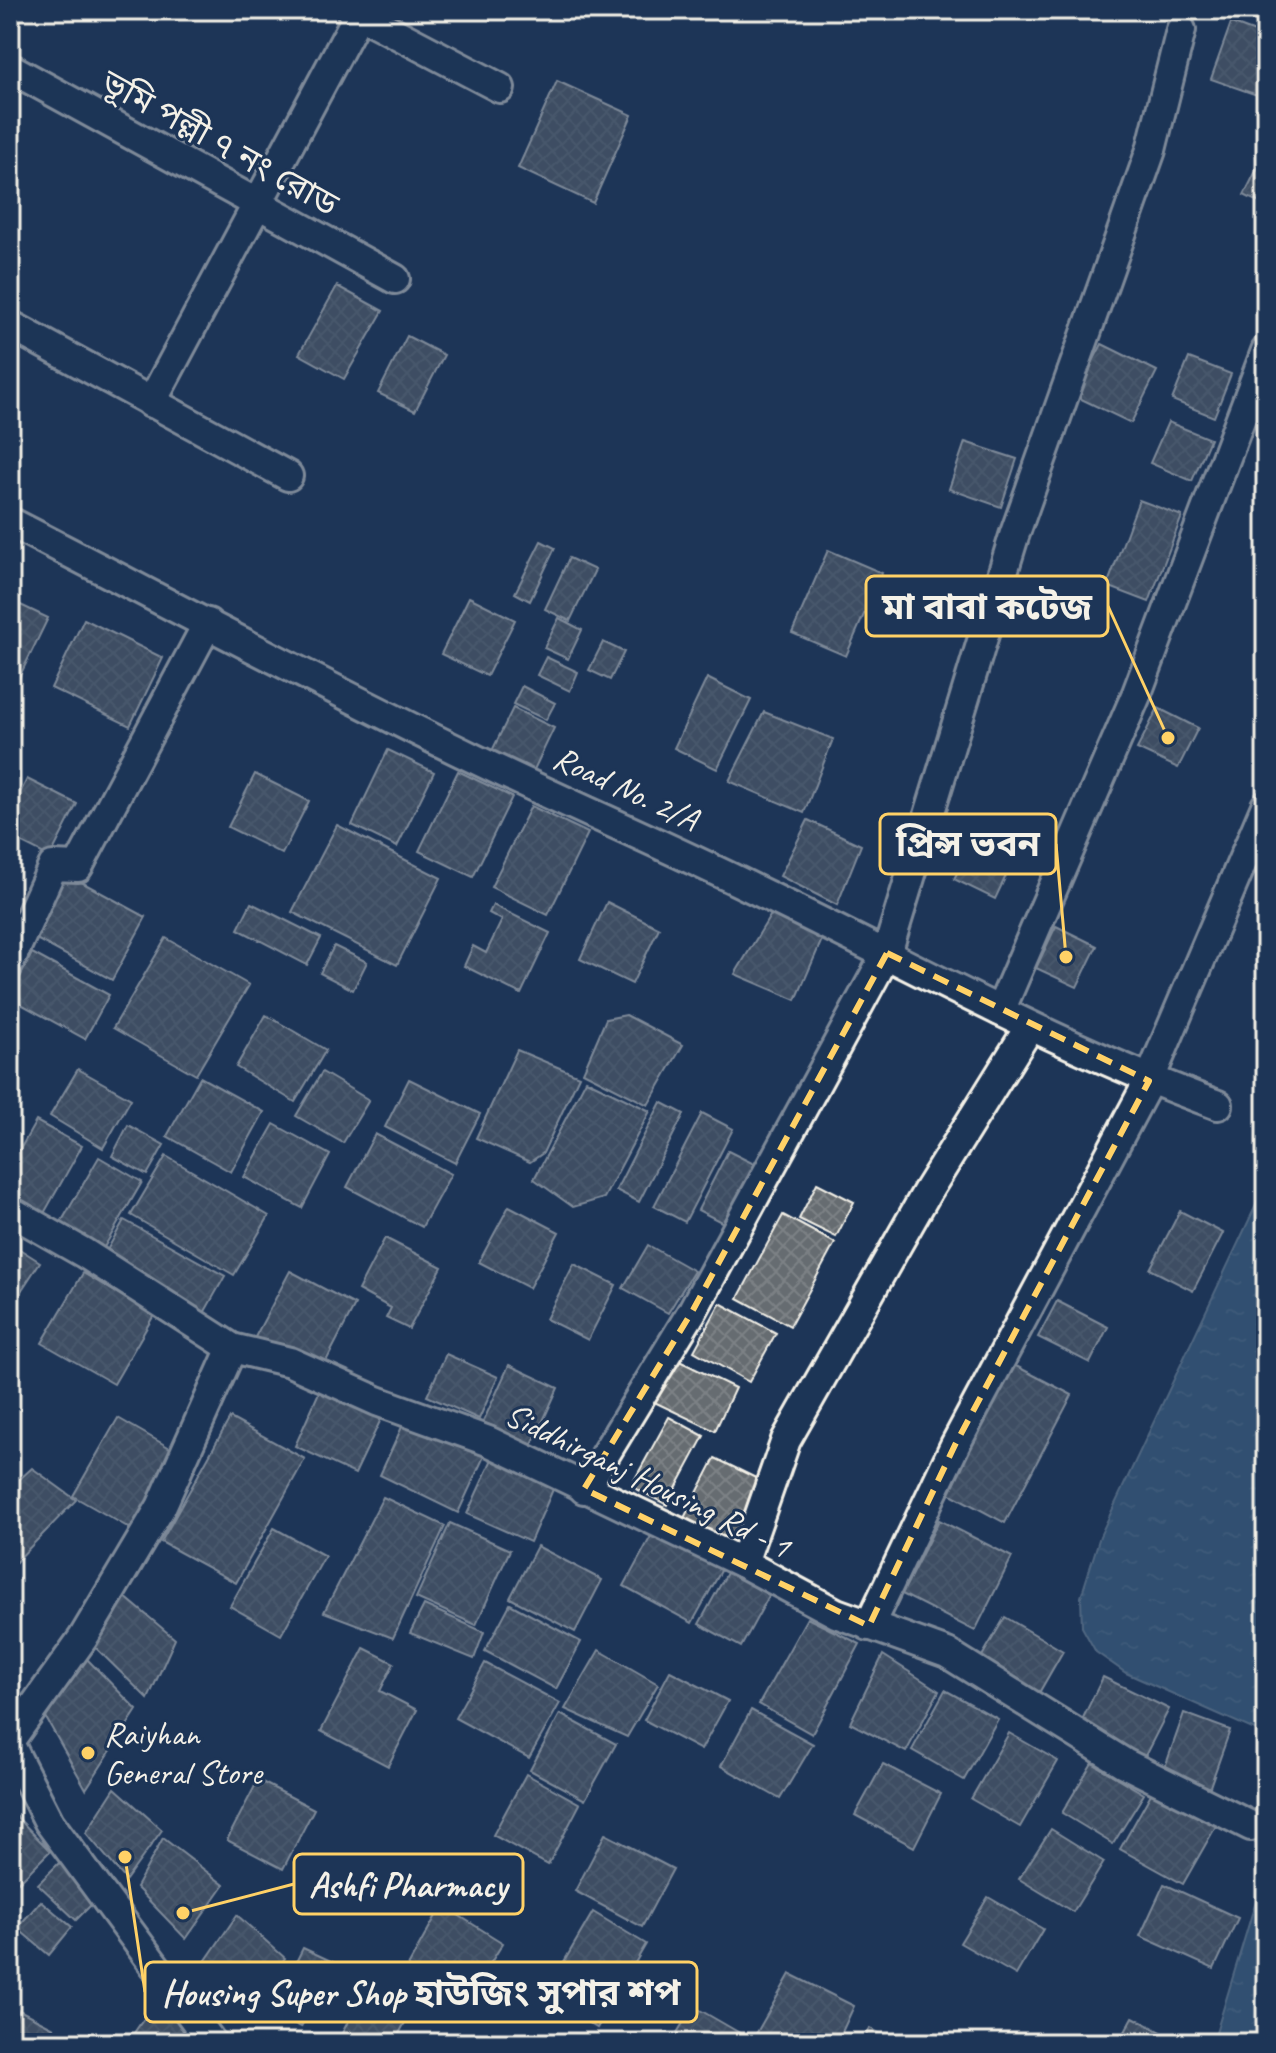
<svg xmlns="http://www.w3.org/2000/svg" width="1276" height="2053" font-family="Caveat,'Noto Sans Bengali',sans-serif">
<defs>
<pattern id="water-ripples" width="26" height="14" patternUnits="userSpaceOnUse" patternTransform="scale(2)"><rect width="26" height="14" fill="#486f90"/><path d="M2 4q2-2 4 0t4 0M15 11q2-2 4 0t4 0" fill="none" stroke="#6384a0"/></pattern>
<pattern id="building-cross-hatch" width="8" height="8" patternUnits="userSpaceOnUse" patternTransform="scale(2)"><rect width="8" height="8" fill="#666c71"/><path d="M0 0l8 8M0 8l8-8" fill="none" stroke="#7c8185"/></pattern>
</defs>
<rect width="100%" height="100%" fill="#1d3557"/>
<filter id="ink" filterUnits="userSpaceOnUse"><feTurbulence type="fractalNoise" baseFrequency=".0125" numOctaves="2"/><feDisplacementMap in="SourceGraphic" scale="16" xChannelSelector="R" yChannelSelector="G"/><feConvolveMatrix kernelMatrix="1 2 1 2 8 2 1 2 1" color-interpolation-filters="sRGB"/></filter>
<g filter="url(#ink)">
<!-- water -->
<g fill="url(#water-ripples)" stroke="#8da3b3" stroke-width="2">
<polygon points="1266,1184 1266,1735 1126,1673 1096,1652 1082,1627 1081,1597 1100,1536"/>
<polygon points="1266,1856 1266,2043 1213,2043 1260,1887"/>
</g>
<!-- building -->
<g fill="url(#building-cross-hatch)" stroke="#f4f1e8" stroke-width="2">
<polygon points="1231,23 1266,36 1266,98 1211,79"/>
<polygon points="557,81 632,115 593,203 518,168"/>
<polygon points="1266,151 1266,206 1244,195"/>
<polygon points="337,286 383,311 344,379 299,354"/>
<polygon points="407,336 444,355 415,411 378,393"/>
<polygon points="1102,344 1157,371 1131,423 1075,396"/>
<polygon points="1189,358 1231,374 1214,417 1172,400"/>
<polygon points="1168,422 1210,439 1192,481 1150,463"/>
<polygon points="965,442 1017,459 1001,507 949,489"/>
<polygon points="1139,500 1182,516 1149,602 1107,586"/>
<polygon points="541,541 555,548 530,601 515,593"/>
<polygon points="828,550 882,573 846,656 792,633"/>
<polygon points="569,558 595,570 570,621 545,609"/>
<polygon points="469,597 515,620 487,676 441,654"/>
<polygon points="10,600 48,618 15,686 10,684"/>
<polygon points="559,618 582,630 568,659 544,648"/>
<polygon points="84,619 163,658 130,726 51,688"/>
<polygon points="603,642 624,652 610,680 589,670"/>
<polygon points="546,657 578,672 570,691 537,675"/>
<polygon points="707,678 751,700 717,769 674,748"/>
<polygon points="522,686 555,703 546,720 513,704"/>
<polygon points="513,708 554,728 530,778 489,757"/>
<polygon points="1158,708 1198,728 1178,768 1137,749"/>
<polygon points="764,712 833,739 804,813 729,781"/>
<polygon points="388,750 434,772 397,847 352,825"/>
<polygon points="458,771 512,797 473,877 419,851"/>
<polygon points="255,774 309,801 282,854 228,827"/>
<polygon points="27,779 77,804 50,857 10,837 10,813"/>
<polygon points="531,806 588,833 548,915 491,887"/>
<polygon points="808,820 861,845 837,905 780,876"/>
<polygon points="337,825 441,878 397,965 292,912"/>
<polygon points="974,838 1015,857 995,899 954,879"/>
<polygon points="61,871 146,917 112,980 27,934"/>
<polygon points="607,902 659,928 632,984 580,959"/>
<polygon points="251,903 321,938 307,965 238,929"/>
<polygon points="493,905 550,933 521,994 464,966 473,946 486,953 502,920 489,913"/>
<polygon points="773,911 824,935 796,1000 735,974"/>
<polygon points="1056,926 1097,946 1077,987 1036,968"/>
<polygon points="166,938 249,985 196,1075 113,1028"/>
<polygon points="334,946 367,962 353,990 320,973"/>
<polygon points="32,953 109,995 85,1039 10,998"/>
<polygon points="266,1015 326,1050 295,1102 236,1067"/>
<polygon points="626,1015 683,1045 648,1105 583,1072 606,1019"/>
<polygon points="517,1050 579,1076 543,1153 530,1162 476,1138"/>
<polygon points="78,1069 131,1099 103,1148 50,1116"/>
<polygon points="322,1072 369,1100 343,1143 296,1116"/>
<polygon points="200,1077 264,1112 231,1172 167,1136"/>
<polygon points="409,1079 480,1114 455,1163 385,1127"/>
<polygon points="586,1080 650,1111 604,1198 573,1207 534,1179"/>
<polygon points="661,1102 684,1114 639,1202 616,1190"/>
<polygon points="702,1113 733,1129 685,1222 654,1206"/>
<polygon points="36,1121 82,1146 38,1224 10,1208 10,1167"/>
<polygon points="274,1124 330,1155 302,1208 244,1177"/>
<polygon points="128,1125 164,1145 147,1175 112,1156"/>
<polygon points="375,1134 451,1174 422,1227 347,1187"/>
<polygon points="728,1151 760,1167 729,1226 698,1210"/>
<polygon points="166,1156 269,1216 234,1275 131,1215"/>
<polygon points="99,1157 142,1182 99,1256 56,1231"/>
<polygon points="817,1183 854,1202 836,1237 799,1219"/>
<polygon points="509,1206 559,1232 529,1288 479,1262"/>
<polygon points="1180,1211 1223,1233 1193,1291 1150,1269"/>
<polygon points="783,1215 835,1243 790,1326 738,1298"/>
<polygon points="124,1220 225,1276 203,1315 102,1259"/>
<polygon points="385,1238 442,1267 409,1329 386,1318 391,1308 358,1290"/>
<polygon points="10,1243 40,1262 10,1308"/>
<polygon points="648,1245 694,1271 668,1313 623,1288"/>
<polygon points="574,1264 616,1285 588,1340 546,1319"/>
<polygon points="290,1271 355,1305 320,1373 254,1339"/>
<polygon points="83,1273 154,1315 114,1384 42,1343"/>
<polygon points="1057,1301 1108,1327 1090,1363 1038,1337"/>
<polygon points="720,1303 776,1333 749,1382 694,1351"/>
<polygon points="10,1330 20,1336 10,1351"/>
<polygon points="446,1354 498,1377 479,1419 427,1396"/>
<polygon points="671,1357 735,1388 715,1431 650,1400"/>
<polygon points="509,1365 558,1388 532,1445 483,1422"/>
<polygon points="1014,1365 1072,1395 1005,1523 947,1492"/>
<polygon points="320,1390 382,1417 355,1474 295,1446"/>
<polygon points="669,1417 704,1436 667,1505 631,1486"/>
<polygon points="118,1418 177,1452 131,1529 73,1496"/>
<polygon points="230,1418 305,1459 236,1583 161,1542"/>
<polygon points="406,1418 486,1452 458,1513 380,1475"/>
<polygon points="715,1458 770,1485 731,1544 684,1518"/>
<polygon points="492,1459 554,1487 530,1542 467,1514"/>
<polygon points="32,1468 76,1500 10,1568 10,1488"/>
<polygon points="383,1497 445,1526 393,1638 324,1612"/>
<polygon points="939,1520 1012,1557 975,1631 902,1594"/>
<polygon points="450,1523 510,1550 476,1625 416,1598"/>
<polygon points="657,1525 726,1562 692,1623 624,1586"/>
<polygon points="274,1528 325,1556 281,1635 230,1606"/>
<polygon points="537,1546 602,1580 575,1632 510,1598"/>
<polygon points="728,1571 770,1594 741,1647 699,1624"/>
<polygon points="124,1596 175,1639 148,1699 92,1644"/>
<polygon points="510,1604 581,1642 556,1689 485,1651"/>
<polygon points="424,1605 484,1632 474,1659 410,1633"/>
<polygon points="1005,1617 1063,1651 1036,1698 978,1663"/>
<polygon points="807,1618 860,1644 812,1734 759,1704"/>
<polygon points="364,1648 394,1663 380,1691 417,1710 388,1766 321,1731"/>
<polygon points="599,1650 658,1684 627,1737 565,1709"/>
<polygon points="883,1655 939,1691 906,1752 850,1723"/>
<polygon points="84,1656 137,1710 86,1789 46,1718"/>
<polygon points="485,1663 560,1703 529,1758 455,1718"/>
<polygon points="670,1671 728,1701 701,1750 644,1720"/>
<polygon points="1103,1677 1169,1709 1144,1758 1079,1726"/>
<polygon points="945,1690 998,1719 964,1780 912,1750"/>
<polygon points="751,1710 813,1744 780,1799 721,1766"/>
<polygon points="1184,1713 1230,1730 1208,1792 1162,1776"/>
<polygon points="560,1714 616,1744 585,1800 530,1770"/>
<polygon points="1009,1733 1058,1761 1020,1827 971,1799"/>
<polygon points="1092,1763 1144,1794 1113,1844 1062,1813"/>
<polygon points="883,1764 941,1794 914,1847 855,1815"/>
<polygon points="526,1774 580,1804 548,1865 493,1835"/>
<polygon points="258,1780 314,1809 283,1869 227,1840"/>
<polygon points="1157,1783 1220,1819 1183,1884 1120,1849"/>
<polygon points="115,1788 162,1830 126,1880 86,1833"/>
<polygon points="17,1817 50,1851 19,1882 10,1873 10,1824"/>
<polygon points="1051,1829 1104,1862 1073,1912 1019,1879"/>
<polygon points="605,1834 673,1869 642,1927 575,1891"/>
<polygon points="163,1838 224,1885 186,1939 136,1887"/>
<polygon points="62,1860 100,1896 76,1920 38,1884"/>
<polygon points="1164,1884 1238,1918 1214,1969 1140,1936"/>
<polygon points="988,1897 1043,1929 1016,1975 960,1943"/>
<polygon points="41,1901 72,1927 49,1955 17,1928"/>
<polygon points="442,1905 503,1943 465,2004 408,1966"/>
<polygon points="593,1912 646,1944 597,2028 544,1996"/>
<polygon points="237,1915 285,1958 238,2018 204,1963"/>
<polygon points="303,1948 333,1962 301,2027 271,2012"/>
<polygon points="790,1974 854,2006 837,2043 751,2043"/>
<polygon points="363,1993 408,2017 394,2043 352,2043 340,2037"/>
<polygon points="161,1994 198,2043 127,2043"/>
<polygon points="693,2006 745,2036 741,2043 671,2043"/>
<polygon points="19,2010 54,2028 46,2043 10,2043 10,2027"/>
<polygon points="1133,2017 1163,2033 1157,2043 1119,2043"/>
<polygon points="870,2028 897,2043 862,2043"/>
</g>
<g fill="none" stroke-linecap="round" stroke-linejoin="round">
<!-- minor casing -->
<g stroke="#f4f1e8" stroke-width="34">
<g id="minor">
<polyline points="351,10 500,88"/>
<polyline points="10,68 395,279"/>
<polyline points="10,325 288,476"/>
<polyline points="151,403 361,10"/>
<path d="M10,522C164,601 317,683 473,758C568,804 665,845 760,892C912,965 1059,1048 1218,1105"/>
<polyline points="10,961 53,866 78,867 208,623"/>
<polyline points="1000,1011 1137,693 1266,351"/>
<polyline points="10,1211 84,1253 232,1348 290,1362 377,1401 488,1441 743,1563 836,1613 947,1653 1124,1763 1251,1826"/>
<polyline points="584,1489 693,1310 887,953 1014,536 1151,150 1181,30"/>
<polyline points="743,1563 786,1440 927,1192 1029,1028"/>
<polyline points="869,1626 955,1445 1149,1081 1266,806"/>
<polyline points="10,1740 83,1638 161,1507 232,1348"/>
<polyline points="10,1745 49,1822 212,2043"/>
</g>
</g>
<!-- minor -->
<use href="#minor" stroke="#1d3557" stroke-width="28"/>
</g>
</g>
<!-- marked area -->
<path d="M0 0H1276V2053H0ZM887,953L1149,1081L955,1445L869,1626L584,1489L693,1310Z" fill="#1d3557" fill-opacity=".55" fill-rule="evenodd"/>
<path fill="none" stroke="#ffd166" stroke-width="6" stroke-dasharray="16 10" stroke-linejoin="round" d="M887,953L1149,1081L955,1445L869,1626L584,1489L693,1310Z"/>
<!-- markers -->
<circle fill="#ffd166" stroke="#1d3557" stroke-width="3" cx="88" cy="1753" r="8"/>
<g text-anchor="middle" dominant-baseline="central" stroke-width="6" stroke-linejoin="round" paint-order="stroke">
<!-- street labels -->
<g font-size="34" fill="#f4f1e8" stroke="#1d3557">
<text transform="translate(220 143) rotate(29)">ভূমি পল্লী ৭ নং রোড</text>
<text transform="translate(626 788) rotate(25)">Road No. 2/A</text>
<text transform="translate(648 1480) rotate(26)">Siddhirganj Housing Rd - 1</text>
</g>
<!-- poi labels -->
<g font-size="34" fill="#f4f1e8" stroke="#1d3557" text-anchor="start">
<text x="104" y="1733">Raiyhan<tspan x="104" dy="39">General Store</tspan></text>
</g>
</g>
<!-- callouts -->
<path fill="none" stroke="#ffd166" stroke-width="3" d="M1168 738L1108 606M1066 957L1056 844M183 1913L294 1884M125 1857L145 1992"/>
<g fill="#ffd166" stroke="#1d3557" stroke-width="3">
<circle cx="1168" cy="738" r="8"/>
<circle cx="1066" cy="957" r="8"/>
<circle cx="183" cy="1913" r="8"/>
<circle cx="125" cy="1857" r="8"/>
</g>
<g fill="#1d3557" stroke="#ffd166" stroke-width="3">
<rect x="866" y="576" width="242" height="60" rx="8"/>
<rect x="880" y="814" width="176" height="60" rx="8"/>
<rect x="294" y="1854" width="229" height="60" rx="8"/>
<rect x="145" y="1962" width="552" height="60" rx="8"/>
</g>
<g font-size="36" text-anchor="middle" font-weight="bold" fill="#f4f1e8">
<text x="987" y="619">মা বাবা কটেজ</text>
<text x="968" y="856">প্রিন্স ভবন</text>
<text x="408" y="1897">Ashfi Pharmacy</text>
<text x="421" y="2005">Housing Super Shop হাউজিং সুপার শপ</text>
</g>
<!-- margin -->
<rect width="1276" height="2053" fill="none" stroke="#1d3557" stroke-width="40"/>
<rect x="20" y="20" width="1236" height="2013" fill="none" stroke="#f4f1e8" stroke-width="3" filter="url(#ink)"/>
</svg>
